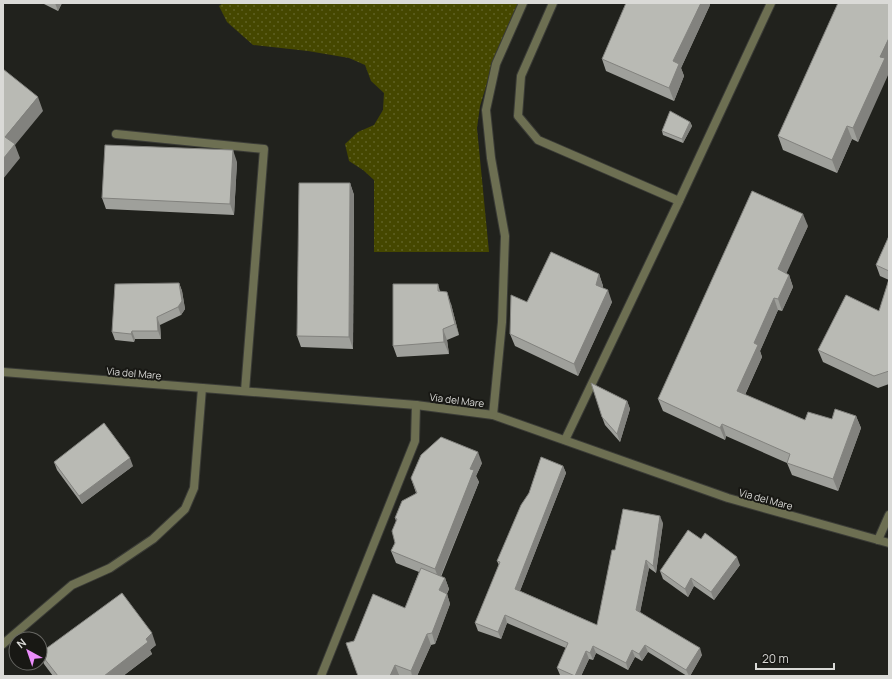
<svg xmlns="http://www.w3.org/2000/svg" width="892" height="679" font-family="Manrope,sans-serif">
<defs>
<pattern id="grass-dots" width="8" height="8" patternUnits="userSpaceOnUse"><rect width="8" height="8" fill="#454700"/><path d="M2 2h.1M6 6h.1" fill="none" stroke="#5f6124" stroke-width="1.8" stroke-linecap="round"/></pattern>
</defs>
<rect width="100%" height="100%" fill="#21221d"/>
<!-- grass -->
<polygon fill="url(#grass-dots)" points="223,3 518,3 497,51 480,106 477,128 489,252 374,252 374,180 363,170 349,161 345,144 358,132 374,125 383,110 384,93 371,81 365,65 349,58 308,51 253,45 227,22 219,6"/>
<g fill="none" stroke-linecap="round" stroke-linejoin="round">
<!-- minor casing -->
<g stroke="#3b3c37" stroke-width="10">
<g id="minor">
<polyline points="553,3 521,76 518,116 538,140 679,201"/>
<polyline points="116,134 264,149 245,391"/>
<polyline points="3,372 416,405 493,415 728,498 889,543"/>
<polyline points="493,415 502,322 505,236 491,158 486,110 496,64 523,3"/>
<polyline points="565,440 679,201 771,3"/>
<polyline points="878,540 889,515"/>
<polyline points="3,644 72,585 110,568 153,539 185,509 194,488 202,388"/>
<polyline points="321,676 415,441 416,405"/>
</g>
</g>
<!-- minor -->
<use href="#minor" stroke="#6d6f52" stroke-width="8"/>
</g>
<!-- wall -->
<g fill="#9fa09b">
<polygon points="42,3 62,3 58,11"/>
<polygon points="710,5 681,68 684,76 674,101 606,71 602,59"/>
<polygon points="889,62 858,142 852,139 837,173 783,150 778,136"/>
<polygon points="690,122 692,126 683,143 663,135 662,131"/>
<polygon points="237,162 234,215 106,209 102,198"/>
<polygon points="350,183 354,195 353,349 301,347 297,336"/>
<polygon points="808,226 786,273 789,275 793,287 782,311 778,310 760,351 762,357 745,395 805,420 832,419 856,416 861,428 838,491 792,475 787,463 726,436 725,440 663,411 658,399"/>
<polygon points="889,236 889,384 878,388 823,362 818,350 879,311 889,280 880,276 876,265"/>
<polygon points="599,274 603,286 602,288 612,302 578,376 515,346 510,334 527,302"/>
<polygon points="179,283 182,291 185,309 181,315 160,325 161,339 135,339 134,342 115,340 112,332"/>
<polygon points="438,284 440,291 451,304 459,335 447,340 449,354 397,357 393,346"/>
<polygon points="627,401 630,409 620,442 605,425 602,417"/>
<polygon points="54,462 133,466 82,504 57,470"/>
<polygon points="482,463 476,476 479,482 441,577 445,578 449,589 447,594 450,604 435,644 431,645 417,676 400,676 354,641 405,608 419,572 396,563 391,551 395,543 396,521 395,518 416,493 411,478"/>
<polygon points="563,466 566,473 520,591 597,625 615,550 663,523 656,573 649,568 640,612 702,655 690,676 687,676 648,652 642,661 635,657 628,670 596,653 593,660 589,659 581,676 561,676 560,675 557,668 566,648 507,623 501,639 478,631 475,623 499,565 497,561"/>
<polygon points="740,565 714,600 694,586 688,597 663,579 660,571"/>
<polygon points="156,645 150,650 152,654 123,676 53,676 44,664 40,653"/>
</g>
<!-- shaded-wall -->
<g fill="#82827e">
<polygon points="55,3 62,3 58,11"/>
<polygon points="701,3 710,3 710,5 681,68 684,76 674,101 669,88 673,61"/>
<polygon points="889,38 889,62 888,65 889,69 889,73 858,142 853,128 880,57"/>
<polygon points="38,97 43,111 15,145 20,158 3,179 3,159 5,137"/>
<polygon points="690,122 692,126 683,143 682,139"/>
<polygon points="847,126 852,139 837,173 832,160"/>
<polygon points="233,150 237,162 234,215 230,204"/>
<polygon points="350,183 354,195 353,349 349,337"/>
<polygon points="803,214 808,226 783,281 778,269"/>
<polygon points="599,274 603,286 600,296 596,285"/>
<polygon points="789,275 793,287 782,311 778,299"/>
<polygon points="179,283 182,291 185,309 181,315 178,307"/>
<polygon points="608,290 612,302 578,376 574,364"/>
<polygon points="447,292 451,304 459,335 455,324"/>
<polygon points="774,298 778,310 760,351 762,357 741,403 737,391 754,343"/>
<polygon points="157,317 160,325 161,339 158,331"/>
<polygon points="443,329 447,340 449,354 444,342"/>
<polygon points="132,331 135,339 134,342 131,334"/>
<polygon points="627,401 630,409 620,442 617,434"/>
<polygon points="856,416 861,428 838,491 833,479"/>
<polygon points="722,424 726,436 725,440 720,428"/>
<polygon points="478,452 482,463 476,476 479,482 439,580 435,569 470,469"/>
<polygon points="130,458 133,466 82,504 79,496"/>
<polygon points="563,466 566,473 518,596 515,589"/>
<polygon points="660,516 663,523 656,573 653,566"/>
<polygon points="737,557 740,565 714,600 711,592"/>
<polygon points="646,560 649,568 639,618 636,610"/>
<polygon points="445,578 449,589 443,601 439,590"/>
<polygon points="691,578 694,586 688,597 685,589"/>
<polygon points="447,594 450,604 435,644 432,633"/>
<polygon points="505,615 507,623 501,639 498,632"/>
<polygon points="152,633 156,645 150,650 152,654 123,676 104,676"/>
<polygon points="427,634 431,645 417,676 412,676 411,671"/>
<polygon points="645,645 648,652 642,661 639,654"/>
<polygon points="593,646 596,653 593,660 590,653"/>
<polygon points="700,648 702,655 690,676 689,676 686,670"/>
<polygon points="632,650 635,657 628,670 626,663"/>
<polygon points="586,651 589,659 581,676 575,676"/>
<polygon points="395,665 399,675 399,676 390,676"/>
</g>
<!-- building -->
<g fill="#b9bab4" stroke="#82827e">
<polygon points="626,3 701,3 673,61 679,64 669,88 602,59"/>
<polygon points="838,3 889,3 889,38 880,57 885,58 853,128 847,126 832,160 778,136"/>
<polygon points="3,69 38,97 5,137 15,144 3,159"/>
<polygon points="670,111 690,122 682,139 662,131"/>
<polygon points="105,145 233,150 230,204 102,198"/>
<polygon points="299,183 350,183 349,337 297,336"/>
<polygon points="752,191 803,214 778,269 789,275 778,299 774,298 754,343 758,345 737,391 805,420 808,412 832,419 835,409 856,416 833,479 787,463 790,454 722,424 720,428 658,399"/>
<polygon points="889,236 889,271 876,265"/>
<polygon points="551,252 599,274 596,285 608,290 574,364 510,334 511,295 527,302"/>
<polygon points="889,279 889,371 874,376 818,350 846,295 879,311"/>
<polygon points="179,283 182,301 178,307 157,317 158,331 132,331 131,334 112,332 115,284"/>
<polygon points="393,284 438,284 438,291 447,292 455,324 443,329 444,342 393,346"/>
<polygon points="591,383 627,401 617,434 602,417"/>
<polygon points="104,423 130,458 79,496 54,462"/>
<polygon points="441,437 478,452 470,469 474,470 435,569 391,551 395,543 392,531 397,519 395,518 402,501 417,493 411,478 421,455"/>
<polygon points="541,457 563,466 515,589 597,625 612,550 615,550 623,509 660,516 653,566 646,560 636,610 700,648 686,670 645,645 639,654 632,650 626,663 593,646 590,653 586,651 575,676 557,668 568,643 505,615 498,632 475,623 500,562 497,561 521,505 529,493"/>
<polygon points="688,530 701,539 705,533 737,557 711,592 691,578 685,589 660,571"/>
<polygon points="421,568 445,578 439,590 447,594 432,633 427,634 411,671 395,665 390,676 358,676 346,643 354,641 373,594 405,608"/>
<polygon points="122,593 152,633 146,639 148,642 104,676 58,676 40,653"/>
</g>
<g text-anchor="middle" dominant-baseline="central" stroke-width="4" stroke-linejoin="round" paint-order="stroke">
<!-- street labels -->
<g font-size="10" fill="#dadad7" stroke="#181814">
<text transform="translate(134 373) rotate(5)">Via del Mare</text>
<text transform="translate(457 400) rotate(7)">Via del Mare</text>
<text transform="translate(766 499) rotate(15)">Via del Mare</text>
</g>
</g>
<!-- border -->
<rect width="892" height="679" fill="none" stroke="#dadad7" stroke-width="8"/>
<!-- north arrow -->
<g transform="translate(28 651) rotate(320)"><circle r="19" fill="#181814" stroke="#666662"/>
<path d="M0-3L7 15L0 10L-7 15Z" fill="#eb8dfb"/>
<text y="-6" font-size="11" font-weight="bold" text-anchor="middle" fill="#dadad7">N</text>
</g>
<!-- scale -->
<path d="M756 663v6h78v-6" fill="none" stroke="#dadad7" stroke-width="2"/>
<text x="762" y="663" font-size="12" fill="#dadad7" stroke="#181814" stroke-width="3" paint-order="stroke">20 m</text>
</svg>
